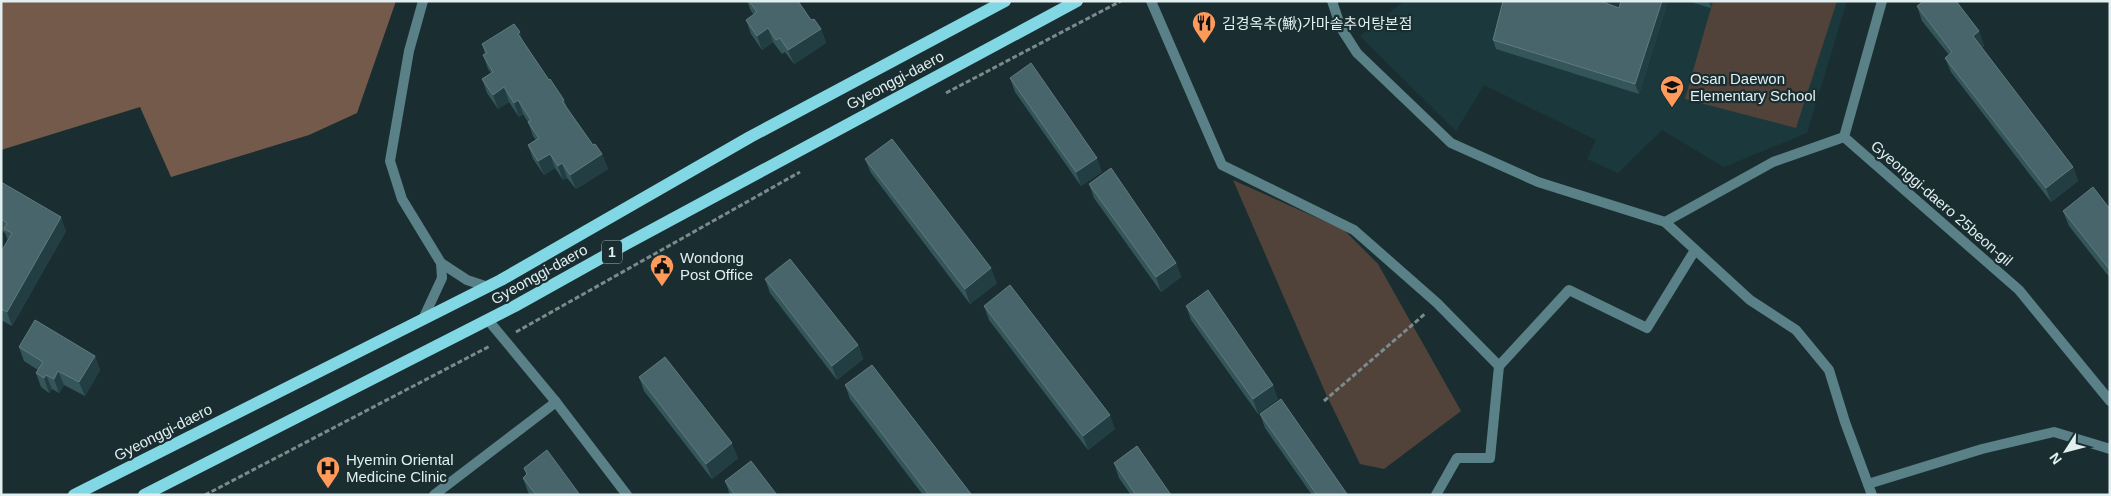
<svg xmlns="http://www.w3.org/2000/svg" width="2111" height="496" font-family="Arial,'Noto Sans KR',sans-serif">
<rect width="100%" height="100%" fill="#1a2e31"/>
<!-- built -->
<polygon fill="#1b393d" points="1404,1 1847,1 1807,133 1724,167 1662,130 1618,173 1587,159 1596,140 1484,85 1456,131 1360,36"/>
<!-- green -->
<g fill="#52433a">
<polygon points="1713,1 1837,1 1796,128 1685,99"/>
<polygon points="1233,180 1344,230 1378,264 1461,411 1384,469 1360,464 1326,394"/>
</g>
<!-- forest -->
<polygon fill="#745a4b" points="1,1 396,1 357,113 309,135 171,177 140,107 1,150"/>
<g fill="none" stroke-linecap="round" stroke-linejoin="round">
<!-- path -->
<g stroke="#7b8b8d" stroke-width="3" stroke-dasharray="5 2.5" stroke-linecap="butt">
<polyline points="946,93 1121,1"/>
<polyline points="516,332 800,172"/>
<polyline points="1324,401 1426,313"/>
<polyline points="205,495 490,346"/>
</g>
<!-- street -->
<g stroke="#598187" stroke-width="10">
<polyline points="423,1 409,51 390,161 402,199 441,263 467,280 488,287"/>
<polyline points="1151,1 1222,165 1354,230 1437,303 1499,366 1490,458 1457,458 1436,495"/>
<polyline points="1332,1 1341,28 1357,53 1451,143 1538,182 1665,222 1750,300 1796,330 1829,370 1845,422 1872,495"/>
<polyline points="1882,1 1844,137 2019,290 2110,401"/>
<polyline points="1665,222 1773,162 1844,137"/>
<polyline points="423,319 442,278 441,263"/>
<polyline points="488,320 556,402 627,495"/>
<polyline points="1499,366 1569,290 1647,328 1695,250"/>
<polyline points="1868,484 1982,449 2054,432 2110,449"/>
<polyline points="434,495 556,402"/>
</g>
<!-- primary -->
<g stroke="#81d8e4" stroke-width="12">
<polyline points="74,495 501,280 750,137 1005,1"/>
<polyline points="144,495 515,306 626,244 1077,1"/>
</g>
</g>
<!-- wall -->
<g fill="#345559">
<polygon points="747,1 798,1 811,20 821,29 826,43 794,64 785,52 782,54 773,42 762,50 751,34 746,20 754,15 751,11"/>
<polygon points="1621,1 1668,1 1639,94 1496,49 1493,40 1619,8"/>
<polygon points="1687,1 1713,1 1711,8"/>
<polygon points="1917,6 1979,31 1984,46 1981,48 2073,167 2078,181 2051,202 1951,72 1945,58 1949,55 1922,21"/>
<polygon points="524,43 549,80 564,100 567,108 593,145 602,154 608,169 576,189 567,178 563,180 555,168 544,175 533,159 528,145 536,140 533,136 528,122 523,114 519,117 509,102 498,109 487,93 482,79 491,73 488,69 483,55 485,54 482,44"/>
<polygon points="1010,78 1102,172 1081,186 1015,92"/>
<polygon points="865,159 997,283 970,304 871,173"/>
<polygon points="1,182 66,231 12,326 1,320 1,252 8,241 5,233 1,230"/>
<polygon points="1089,184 1176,263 1181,277 1161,292 1094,198"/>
<polygon points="2110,209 2110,278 2069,226 2063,211"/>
<polygon points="765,279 858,345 863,359 837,380 770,293"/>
<polygon points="984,306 1115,429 1088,450 989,320"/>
<polygon points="1186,306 1278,399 1258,414 1191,320"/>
<polygon points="19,347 95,356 100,370 85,396 64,385 59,393 52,389 49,393 41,387 36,373 38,370 24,361"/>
<polygon points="872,365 972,495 923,495 850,399 845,385"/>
<polygon points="639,377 738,458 712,479 644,391"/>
<polygon points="1260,414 1347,495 1312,495 1265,428"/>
<polygon points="1114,463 1171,495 1131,495 1119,478"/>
<polygon points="524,468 580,495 530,495 528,492 523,478 527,475"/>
<polygon points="725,481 777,495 730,495"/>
</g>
<!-- shaded-wall -->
<g fill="#223e42">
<polygon points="1662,1 1668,1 1639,94 1635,84"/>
<polygon points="1709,1 1713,1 1711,8"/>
<polygon points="768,28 773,42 762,50 757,36"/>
<polygon points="821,29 826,43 794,64 788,50"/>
<polygon points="1979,31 1984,46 1978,51 1973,36"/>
<polygon points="520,32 525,46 518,34"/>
<polygon points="504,87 509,102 498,109 493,95"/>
<polygon points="518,100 523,114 519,117 514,103"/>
<polygon points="550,154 555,168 544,175 538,161"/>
<polygon points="602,154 608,169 576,189 570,175"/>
<polygon points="1097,158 1102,172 1081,186 1076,172"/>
<polygon points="562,163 567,178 563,180 558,166"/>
<polygon points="2073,167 2078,181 2051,202 2046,188"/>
<polygon points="61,217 66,231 12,326 7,312"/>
<polygon points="1176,263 1181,277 1161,292 1156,277"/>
<polygon points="991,268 997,283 970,304 965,289"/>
<polygon points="858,345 863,359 837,380 832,366"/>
<polygon points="95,356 100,370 85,396 79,382"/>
<polygon points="58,371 64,385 59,393 54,379"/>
<polygon points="46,375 52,389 49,393 44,378"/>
<polygon points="1273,385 1278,399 1258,414 1253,399"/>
<polygon points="1110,415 1115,429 1088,450 1083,436"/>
<polygon points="732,443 738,458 712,479 706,464"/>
</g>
<!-- building -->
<g fill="#47656a" stroke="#5f7b7f">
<polygon points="749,1 798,1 811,20 814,19 821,29 788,50 780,38 776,40 768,28 757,36 746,20 757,12"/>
<polygon points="1503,1 1600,1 1619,8 1621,1 1662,1 1635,84 1493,40"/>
<polygon points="1924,1 1956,1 1979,31 1973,36 2073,167 2046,188 1945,58 1952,52 1917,6"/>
<polygon points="514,24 520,32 518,34 549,80 550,79 564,100 562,101 593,145 595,144 602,154 570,175 562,163 558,166 550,154 538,161 528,145 539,138 528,122 531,120 518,100 514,103 504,87 493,95 482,79 493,72 483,55 487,53 482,44"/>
<polygon points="1031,63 1097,158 1076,172 1010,78"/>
<polygon points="892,139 991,268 965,289 865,159"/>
<polygon points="1111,168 1176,263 1156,277 1089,184"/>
<polygon points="1,182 61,217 7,312 1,309 1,252 12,233 4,229 7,223 1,219"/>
<polygon points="2093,187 2110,209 2110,270 2063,211"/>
<polygon points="790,259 858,345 832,366 765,279"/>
<polygon points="1010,285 1110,415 1083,436 984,306"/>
<polygon points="1208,290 1273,385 1253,399 1186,306"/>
<polygon points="35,320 95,356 79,382 58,371 54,379 46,375 44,378 36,373 43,362 19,347"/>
<polygon points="665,357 732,443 706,464 639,377"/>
<polygon points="872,365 971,494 970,495 929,495 845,385"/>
<polygon points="1281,399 1347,494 1345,495 1317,495 1260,414"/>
<polygon points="1137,446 1171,495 1136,495 1114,463"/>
<polygon points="547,450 580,495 536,495 523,478 527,474 524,468"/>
<polygon points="751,461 777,495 735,495 725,481"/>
</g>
<!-- icons -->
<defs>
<g id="restaurant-pin" transform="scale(1.25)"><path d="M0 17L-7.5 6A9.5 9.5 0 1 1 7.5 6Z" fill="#ff9b5a" stroke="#1a2e31"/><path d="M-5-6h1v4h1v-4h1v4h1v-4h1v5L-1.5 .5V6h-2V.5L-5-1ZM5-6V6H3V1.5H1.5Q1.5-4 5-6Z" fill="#111"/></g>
<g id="school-pin" transform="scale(1.25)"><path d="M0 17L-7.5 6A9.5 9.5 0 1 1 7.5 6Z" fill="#ff9b5a" stroke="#1a2e31"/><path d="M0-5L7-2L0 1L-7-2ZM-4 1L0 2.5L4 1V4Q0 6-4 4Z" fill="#111"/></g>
<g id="civic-pin" transform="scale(1.25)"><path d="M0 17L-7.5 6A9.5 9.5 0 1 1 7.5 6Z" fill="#ff9b5a" stroke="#1a2e31"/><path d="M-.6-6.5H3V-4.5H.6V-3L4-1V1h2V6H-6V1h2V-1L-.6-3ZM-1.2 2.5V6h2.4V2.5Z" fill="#111"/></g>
<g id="hospital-pin" transform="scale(1.25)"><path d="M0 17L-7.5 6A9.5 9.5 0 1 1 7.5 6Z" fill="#ff9b5a" stroke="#1a2e31"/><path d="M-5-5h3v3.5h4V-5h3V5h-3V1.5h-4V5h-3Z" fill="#111"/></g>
</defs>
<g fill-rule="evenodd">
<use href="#restaurant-pin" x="1204" y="23"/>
<use href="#school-pin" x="1672" y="87"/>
<use href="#civic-pin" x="662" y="266"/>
<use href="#hospital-pin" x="328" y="468"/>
</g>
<g text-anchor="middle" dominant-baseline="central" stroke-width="4.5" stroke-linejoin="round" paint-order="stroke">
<!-- shield labels -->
<rect fill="#1a2e31" stroke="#a6b5b7" stroke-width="1" x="602" y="240.5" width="20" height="23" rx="4"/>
<g font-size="14" font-weight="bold" fill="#e2eff0">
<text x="612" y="252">1</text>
</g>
<!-- poi labels -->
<g font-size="15" fill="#e2eff0" stroke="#1a2e31" text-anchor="start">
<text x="1222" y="23">김경옥추(鰍)가마솥추어탕본점</text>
<text x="1690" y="78">Osan Daewon<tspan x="1690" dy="17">Elementary School</tspan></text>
<text x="680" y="257">Wondong<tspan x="680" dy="17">Post Office</tspan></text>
<text x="346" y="459">Hyemin Oriental<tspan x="346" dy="17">Medicine Clinic</tspan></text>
</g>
<!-- street labels -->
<g font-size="15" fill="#e2eff0" stroke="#1a2e31">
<text transform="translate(895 80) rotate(-28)">Gyeonggi-daero</text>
<text transform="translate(1942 203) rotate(41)">Gyeonggi-daero 25beon-gil</text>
<text transform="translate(539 274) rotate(-29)">Gyeonggi-daero</text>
<text transform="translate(163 432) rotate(-27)">Gyeonggi-daero</text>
</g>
</g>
<!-- border -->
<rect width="2111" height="496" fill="none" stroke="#e2eff0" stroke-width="5"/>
<!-- north arrow -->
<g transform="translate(2066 451) rotate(234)" stroke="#1a2e31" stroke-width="4" paint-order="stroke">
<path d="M0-4L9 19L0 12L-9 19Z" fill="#e2eff0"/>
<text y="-8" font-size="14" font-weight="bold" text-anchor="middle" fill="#e2eff0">N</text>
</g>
</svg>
